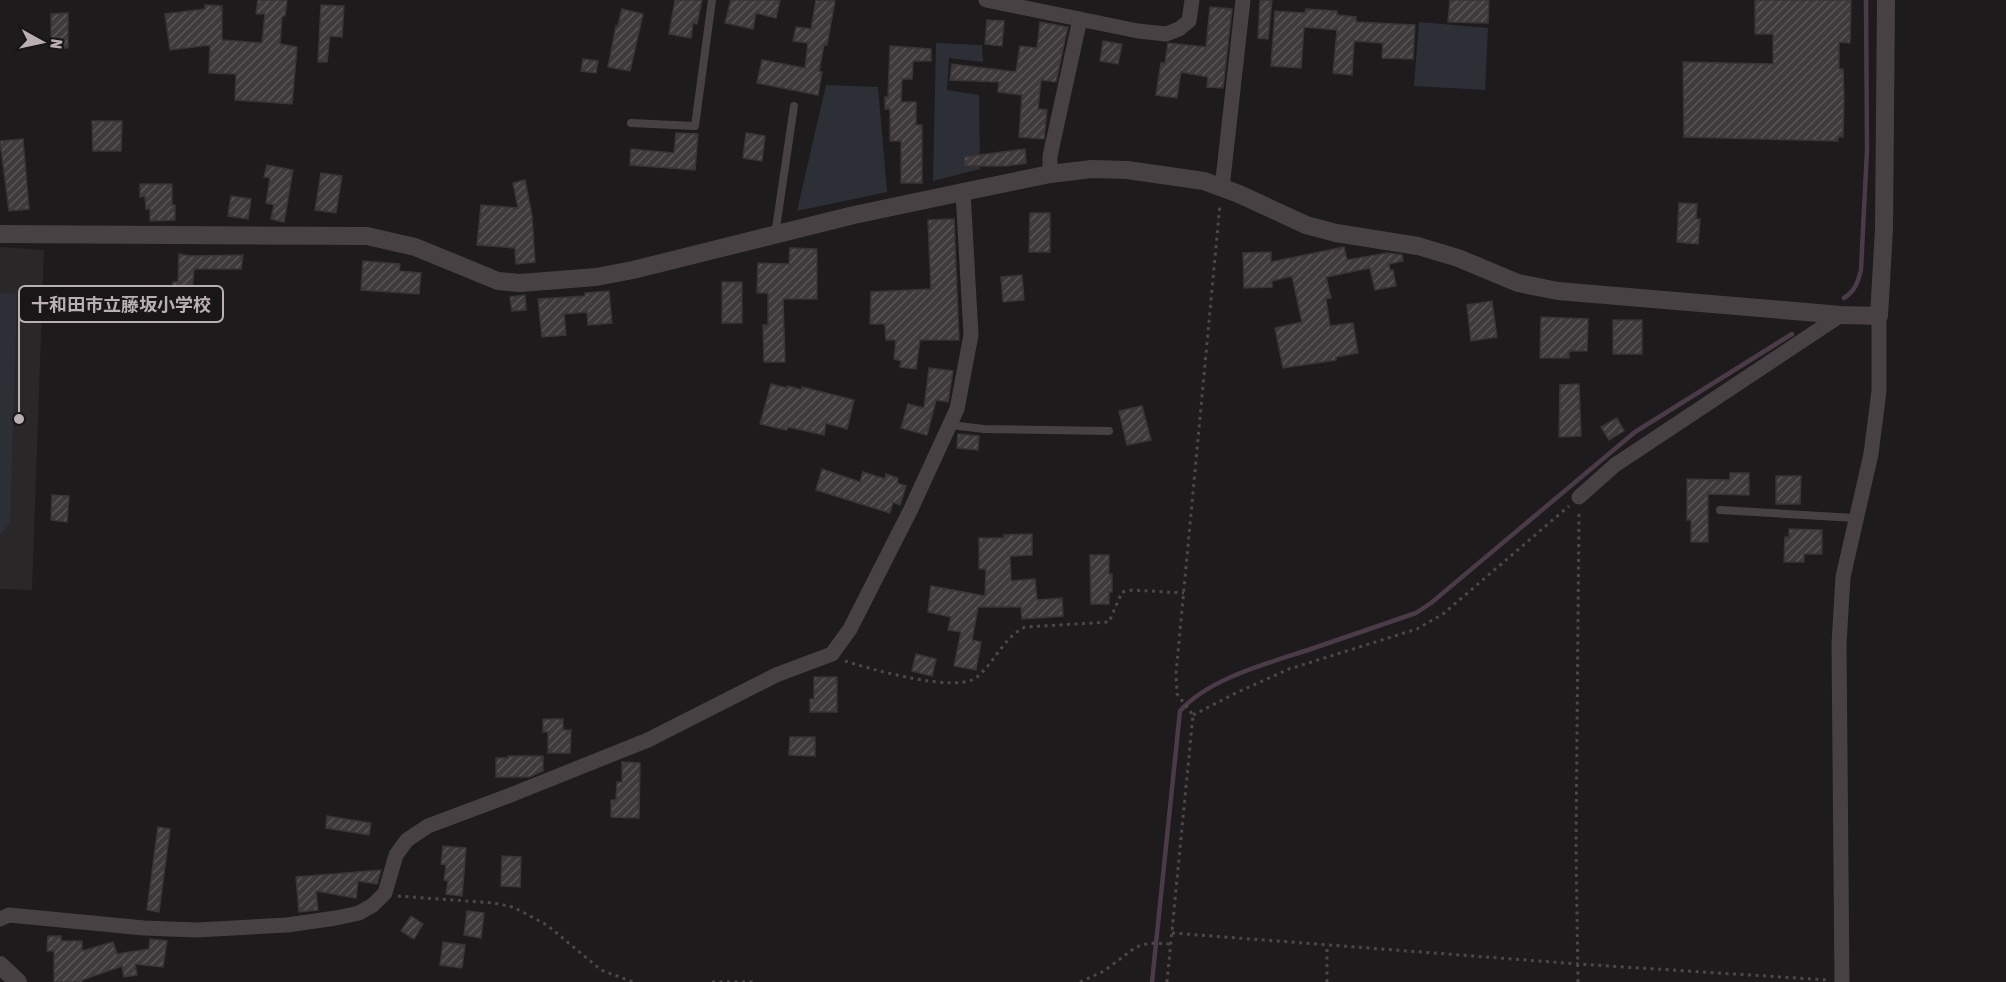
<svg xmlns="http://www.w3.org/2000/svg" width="2006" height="982" font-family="'Asap Condensed','Noto Sans JP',sans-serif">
<defs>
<pattern id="building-hatch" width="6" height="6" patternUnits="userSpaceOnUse" patternTransform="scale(1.5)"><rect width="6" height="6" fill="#3f3b3c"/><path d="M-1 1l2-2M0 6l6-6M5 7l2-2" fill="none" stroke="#595556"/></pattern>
</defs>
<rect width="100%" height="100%" fill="#1d1b1b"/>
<!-- built -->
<polygon fill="#2a2728" points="0,247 44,250 32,590 0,589"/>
<!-- green -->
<g fill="#2d2f37">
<polygon points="1419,22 1488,28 1485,90 1414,86"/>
<polygon points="936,43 982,45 983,62 949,58 947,90 979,95 980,169 933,181"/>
<polygon points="826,85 878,87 887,192 797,211"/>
<polygon points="0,293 17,294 10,523 0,535"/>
</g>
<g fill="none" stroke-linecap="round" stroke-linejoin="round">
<!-- stream -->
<g stroke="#4b3b49" stroke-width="4.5">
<path d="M1844,298C1855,291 1858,282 1861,270L1867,150L1866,0"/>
<path d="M1152,982L1180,711C1209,678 1269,663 1311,649C1346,637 1381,625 1416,613L1431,603L1635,432L1792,334"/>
</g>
</g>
<!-- building -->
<g fill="url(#building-hatch)" stroke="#393536" stroke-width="1.5">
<polygon points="258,0 287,0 285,16 282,16 280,44 297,47 292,104 235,100 236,74 209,73 210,45 170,50 165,14 205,9 205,5 222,6 222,40 262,43 265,14 256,14"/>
<polygon points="675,0 702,0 697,24 693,23 691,38 669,34"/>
<polygon points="731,0 780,0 776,18 756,13 753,29 725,23"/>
<polygon points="816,0 835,1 827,45 824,45 819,71 822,72 818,95 757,83 762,60 805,68 808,43 793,41 796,27 811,29"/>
<polygon points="1260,0 1272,0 1268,39 1258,38"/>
<polygon points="1450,0 1489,0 1488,23 1448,22"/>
<polygon points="1755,0 1851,0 1850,43 1839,42 1839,69 1843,69 1844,98 1843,137 1838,137 1838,141 1684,137 1683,62 1773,64 1773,34 1755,34"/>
<polygon points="321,5 344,6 342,37 330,36 327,62 318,62"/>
<polygon points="1210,7 1232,9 1223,88 1207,87 1208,77 1181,72 1177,98 1156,95 1161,63 1165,63 1168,43 1206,47"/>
<polygon points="622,9 643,14 630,71 608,67 616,26 618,26"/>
<polygon points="1306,9 1337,11 1337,15 1356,17 1356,22 1415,25 1413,59 1382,58 1383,43 1354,41 1352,75 1333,73 1337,30 1304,27 1301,68 1271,66 1275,11 1305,13"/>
<polygon points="68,13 68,48 51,48 51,14"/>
<polygon points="987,20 1004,21 1002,46 985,44"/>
<polygon points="1040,22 1068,27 1066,35 1056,82 1041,80 1038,109 1047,110 1044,139 1019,137 1022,95 998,92 999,82 950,80 952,64 1016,72 1020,46 1037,48"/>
<polygon points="1103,41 1122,44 1118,64 1100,61"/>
<polygon points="890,46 931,49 931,61 913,61 912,79 902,79 901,102 916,102 916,125 922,125 922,183 901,183 901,141 890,141 890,109 885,109 885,97 888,97"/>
<polygon points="583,59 598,61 596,73 581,71"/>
<polygon points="92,121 122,121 121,151 93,151"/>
<polygon points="676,133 698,134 695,170 630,165 631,149 674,153"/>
<polygon points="746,133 765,136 762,161 743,158"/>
<polygon points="23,139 29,209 9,211 0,141"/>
<polygon points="1025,149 1026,163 1006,166 965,166 964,157"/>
<polygon points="267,165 293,170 284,222 271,219 274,205 266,203 270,178 264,177"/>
<polygon points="321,173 342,176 336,213 315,210"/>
<polygon points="525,180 532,216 535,262 516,264 515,248 477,245 481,205 518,208 513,183"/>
<polygon points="140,184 172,184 172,205 175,205 175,220 150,221 150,209 146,209 145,196 140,197"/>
<polygon points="231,196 251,199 248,219 228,216"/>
<polygon points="1679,203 1697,204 1696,219 1700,219 1698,244 1677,242"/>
<polygon points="1030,213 1050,213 1050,252 1029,252"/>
<polygon points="954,219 959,340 920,340 916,369 900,367 901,361 894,359 896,340 886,340 885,324 870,324 871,292 931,289 928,220"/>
<polygon points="1344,247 1347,260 1387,253 1402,255 1403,261 1389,264 1390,270 1393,270 1396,286 1375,290 1370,268 1326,277 1331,298 1326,299 1330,326 1353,323 1358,353 1336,357 1336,360 1283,368 1275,328 1302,322 1292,276 1272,281 1272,287 1244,288 1243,253 1271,252 1271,262"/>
<polygon points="790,248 817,249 817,299 783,299 785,362 764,362 763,325 768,325 768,293 757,293 758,263 789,264"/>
<polygon points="179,254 191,256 243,255 241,269 194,269 190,312 170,310 173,282 178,282"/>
<polygon points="363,261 400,264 399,271 421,273 419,294 361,290"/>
<polygon points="1022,275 1024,300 1003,302 1001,277"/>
<rect x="722" y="282" width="20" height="41"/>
<polygon points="609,291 612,323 588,325 587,312 564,314 566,335 542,337 538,299 585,296 585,293"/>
<polygon points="525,295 526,310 512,311 510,297"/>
<polygon points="1492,301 1497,337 1471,341 1467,305"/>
<polygon points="1541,317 1588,319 1587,351 1569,351 1569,358 1540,358"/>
<rect x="1613" y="320" width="29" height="34"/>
<polygon points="929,368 953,371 948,402 936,400 927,435 901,428 908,404 924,408"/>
<polygon points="771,384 787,388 788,386 802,390 802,387 854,400 847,429 826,423 824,435 788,427 787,430 760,424"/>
<polygon points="1579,384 1581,436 1559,437 1560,385"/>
<polygon points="1142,406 1151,440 1127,445 1119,411"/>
<polygon points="1617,418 1624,431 1609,440 1601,427"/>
<polygon points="958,434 979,436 978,450 957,448"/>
<polygon points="822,469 860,482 863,472 885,479 886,474 898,478 897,483 906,486 900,505 893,502 890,513 816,490"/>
<polygon points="1730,473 1749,473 1749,495 1708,494 1708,542 1691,542 1691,520 1687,520 1687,479 1730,480"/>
<polygon points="1776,476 1801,476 1800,504 1776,504"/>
<polygon points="52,495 69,496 67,522 51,520"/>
<polygon points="1789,529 1822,530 1822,554 1804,554 1804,562 1784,562 1785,537 1789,537"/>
<polygon points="1032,534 1032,555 1010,556 1011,581 1035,579 1037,600 1062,598 1063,616 1022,619 1021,607 978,607 972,640 981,642 976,670 954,666 961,632 948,630 951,617 928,612 931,586 985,596 986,569 979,569 979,538 1004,538 1004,535"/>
<polygon points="1090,555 1109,555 1109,574 1112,574 1112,592 1109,592 1109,604 1091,604"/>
<polygon points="916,654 936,659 932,676 912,671"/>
<polygon points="814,677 837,677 837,712 810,712 810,699 814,699"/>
<polygon points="543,719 563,719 563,730 571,730 570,753 548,753 548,732 543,732"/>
<polygon points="790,737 815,737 815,756 789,755"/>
<polygon points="508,756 543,756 543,771 529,777 496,777 496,758 508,758"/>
<polygon points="622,762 640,763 639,818 611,817 611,800 616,800 617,782 622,782"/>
<polygon points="327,816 371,823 369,835 326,828"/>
<polygon points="158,827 170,829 159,912 147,910"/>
<polygon points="443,846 466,848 462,896 446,894 448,881 444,880 446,865 441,864"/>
<polygon points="502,856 521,857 520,887 501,886"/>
<polygon points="381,870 377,884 358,881 356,898 316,891 318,910 299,912 296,877"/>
<polygon points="467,911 484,913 481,938 464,935"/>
<polygon points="411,916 423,924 414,939 401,931"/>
<polygon points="48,936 61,936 61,941 82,941 82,951 113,942 117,954 149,949 150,939 167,941 163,967 135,964 137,975 124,977 122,966 82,980 82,982 54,982 54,951 47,951"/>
<polygon points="443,942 465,945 462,968 440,965"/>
</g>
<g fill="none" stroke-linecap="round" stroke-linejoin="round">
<!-- path -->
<g stroke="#4d464a" stroke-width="3" stroke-dasharray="3 4.5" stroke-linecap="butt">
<path d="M845,661C870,669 957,694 977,677C995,662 1003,638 1025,627L1109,622L1122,592L1133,590L1184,593"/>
<polyline points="1193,715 1238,692 1289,669 1417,629 1443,614 1569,506"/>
<polyline points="398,896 494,903 513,907 547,925 601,970 633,982"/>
<polyline points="1172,933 1578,964 1828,980"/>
<polyline points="712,982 755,982"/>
<polyline points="1080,982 1104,971 1136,947 1150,943 1171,944"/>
<polyline points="1167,982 1193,715 1177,694 1176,674 1220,204"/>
<polyline points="1327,982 1327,946"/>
<polyline points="1578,982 1576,846 1579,511"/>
</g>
<!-- service -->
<g stroke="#474144" stroke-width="8">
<polyline points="631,123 695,126 712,0"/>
<polyline points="775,235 794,106"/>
<polyline points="950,425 984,429 1109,431"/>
<polyline points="1720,510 1855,518"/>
</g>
<!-- minor -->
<g stroke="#474144" stroke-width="15">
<polyline points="986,0 1138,31 1166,34 1179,29 1189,21 1192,0"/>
<polyline points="1050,174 1050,156 1080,19"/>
<polyline points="1222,188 1243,0"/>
<polyline points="1579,497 1615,465 1841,315"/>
<polyline points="0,919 9,915 144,928 197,930 287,925 336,918 359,913 373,905 385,893 396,855 407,840 428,826 508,796 648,740 776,675 832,654 850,629 911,509 957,409 971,335 963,192"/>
<polyline points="1842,982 1839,644 1843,577 1871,454 1879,391 1879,316"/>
</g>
<!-- tertiary -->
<g stroke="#474144" stroke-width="18">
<polyline points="0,234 367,236 415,247 498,281 520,283 596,277 633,270 854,215 963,192 1050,174 1092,169 1127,170 1204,181 1239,194 1306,225 1336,233 1418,246 1458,258 1518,283 1558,291 1841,315 1879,316 1884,229 1886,0"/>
<polyline points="0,965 18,982"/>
</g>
</g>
<!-- callouts -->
<path fill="none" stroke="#bbafb6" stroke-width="2" d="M19 419L19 304"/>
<circle fill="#bbafb6" stroke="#181616" stroke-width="2" cx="19" cy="419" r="6"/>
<rect fill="#181616" stroke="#bbafb6" stroke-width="2" x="19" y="286" width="204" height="36" rx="6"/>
<g font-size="18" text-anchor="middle" font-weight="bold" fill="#bbafb6">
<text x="121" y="311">十和田市立藤坂小学校</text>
</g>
<!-- north arrow -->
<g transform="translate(42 42) rotate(98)" stroke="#181616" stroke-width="4.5" paint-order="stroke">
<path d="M0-4.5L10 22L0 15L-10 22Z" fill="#bbafb6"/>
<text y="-9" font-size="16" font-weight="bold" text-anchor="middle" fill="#bbafb6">N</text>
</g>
</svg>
